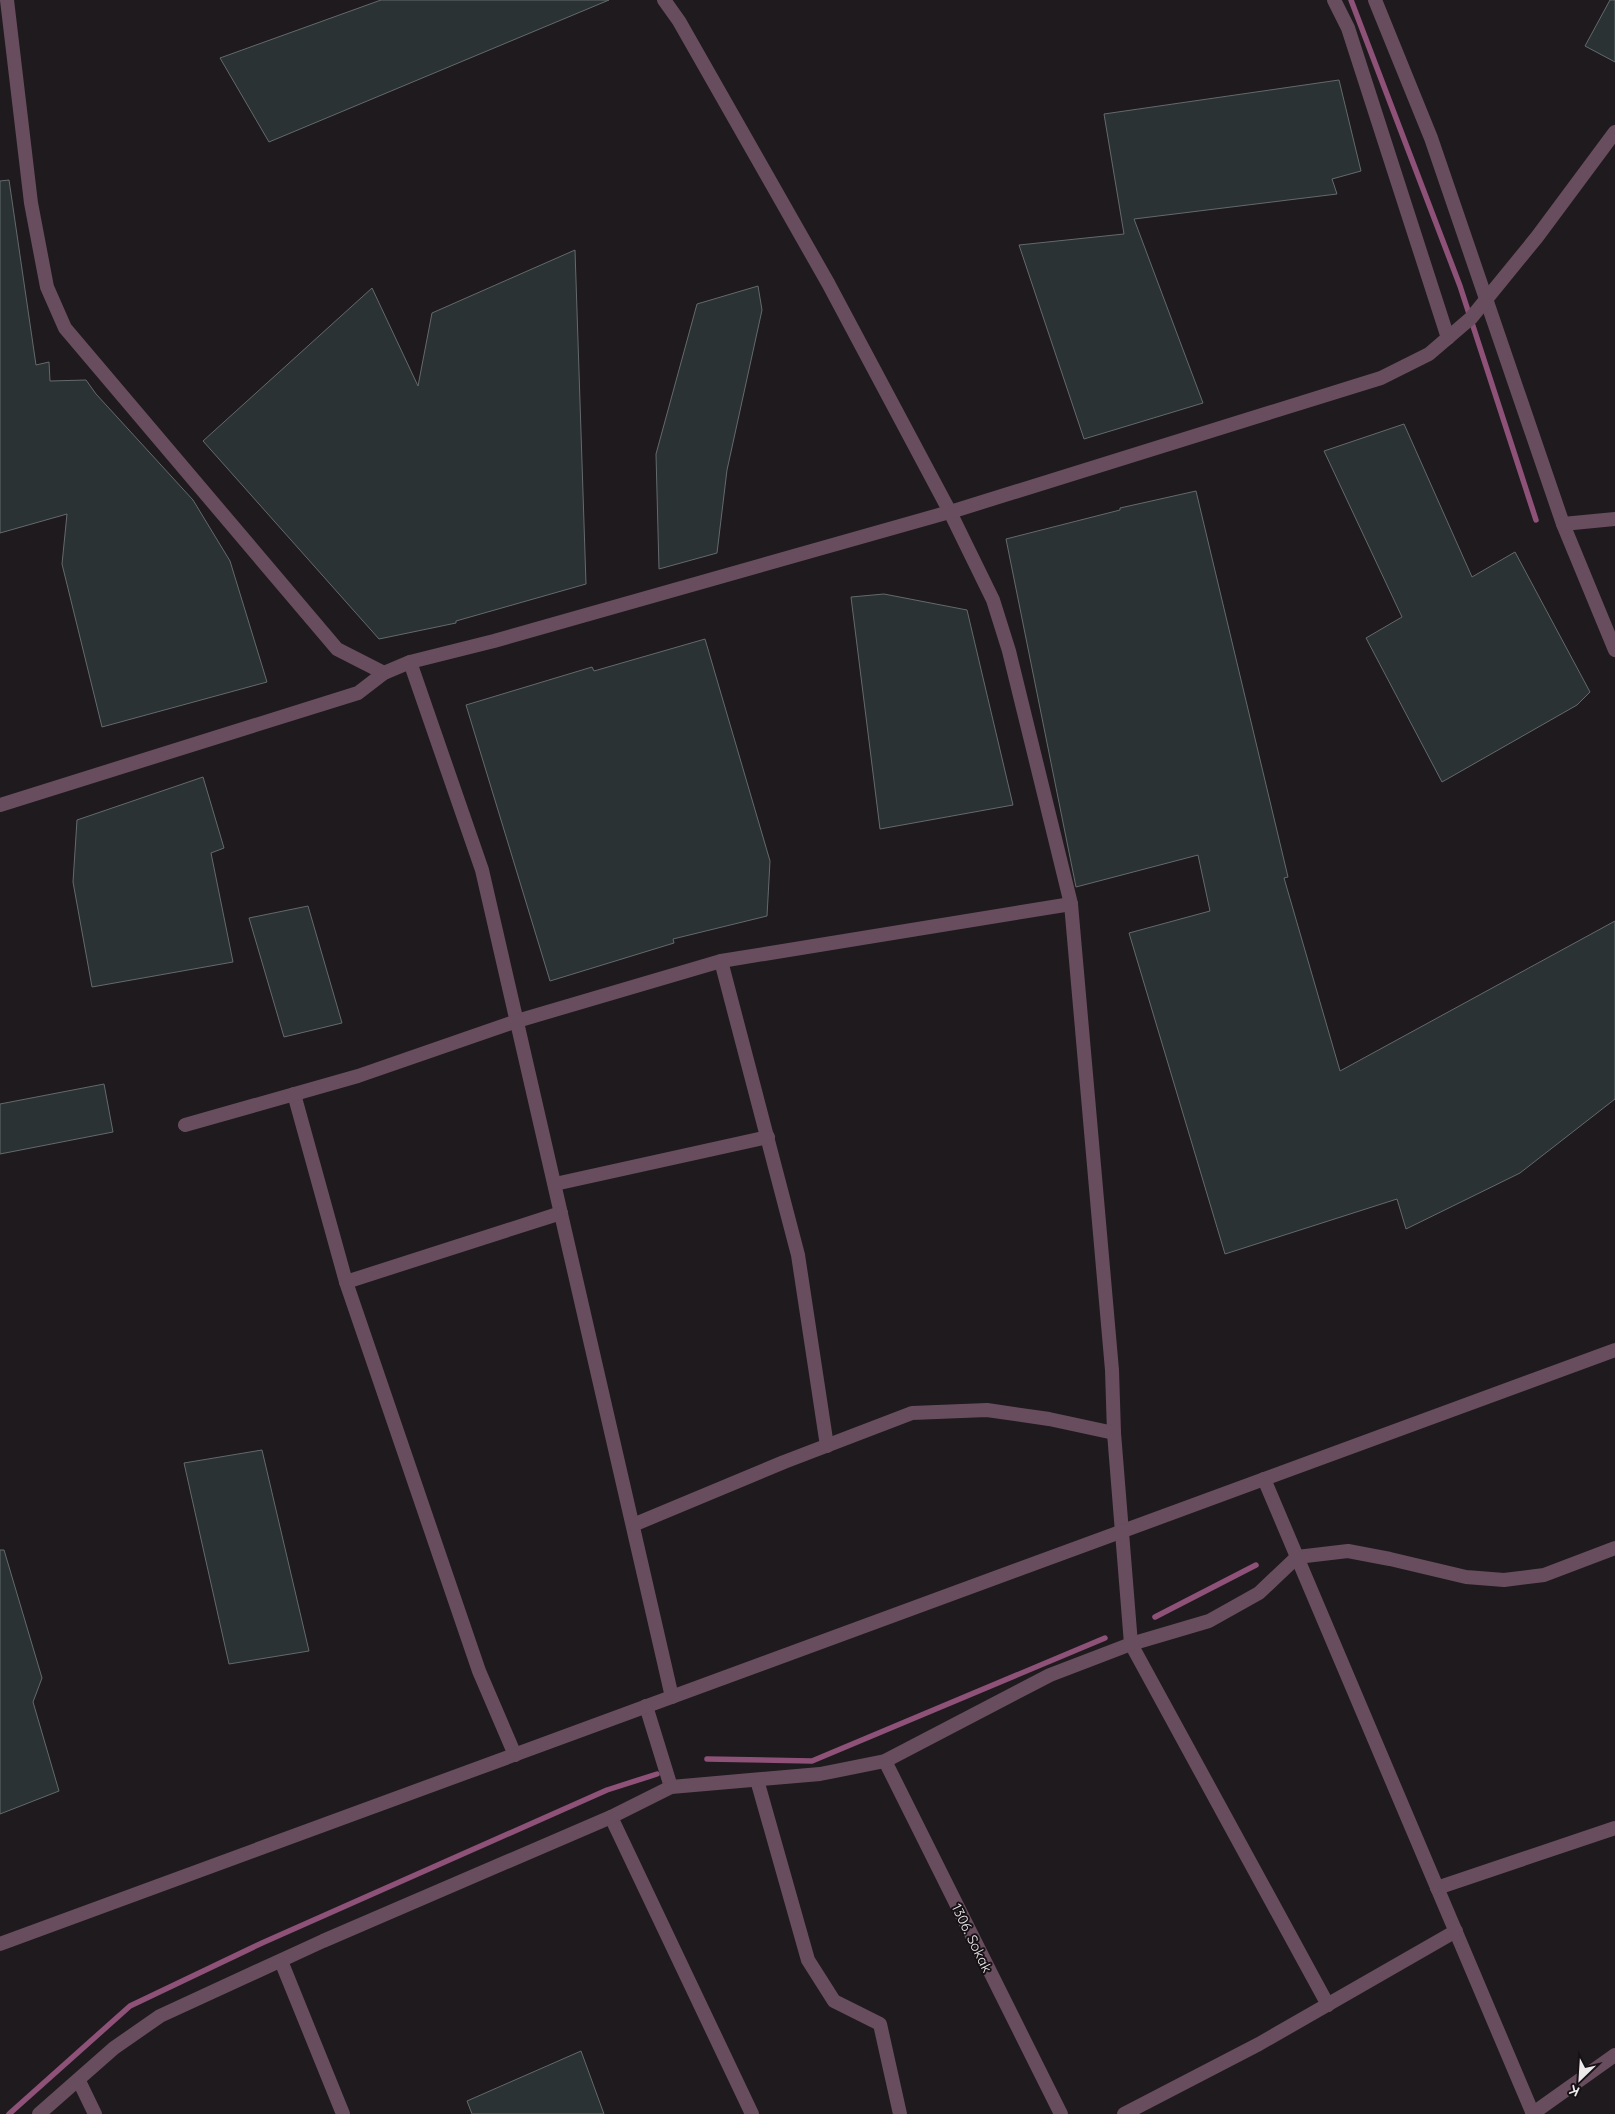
<svg xmlns="http://www.w3.org/2000/svg" width="1615" height="2114" font-family="Quicksand,sans-serif">
<rect width="100%" height="100%" fill="#1f1a1d"/>
<g fill="none" stroke-linecap="round" stroke-linejoin="round">
<!-- stream -->
<g stroke="#8e5178" stroke-width="5.5">
<polyline points="1351,0 1460,286 1536,520"/>
<polyline points="1155,1617 1256,1565"/>
<polyline points="707,1759 812,1761 1105,1638"/>
<polyline points="9,2114 130,2006 262,1943 607,1790 657,1774"/>
</g>
</g>
<!-- building -->
<g fill="#2b3234" stroke="#636a6c">
<polygon points="381,0 609,0 269,142 220,58"/>
<polygon points="1610,0 1615,0 1615,62 1585,46"/>
<polygon points="1339,80 1361,171 1332,179 1337,194 1134,219 1203,403 1084,439 1019,245 1124,234 1104,114"/>
<polygon points="9,180 36,365 49,362 50,381 86,380 96,394 193,500 230,561 267,682 102,727 62,564 67,514 0,533 0,181"/>
<polygon points="575,250 586,584 456,621 456,623 379,639 203,441 372,288 418,386 432,313"/>
<polygon points="758,286 762,310 727,470 717,553 659,569 656,454 697,304"/>
<polygon points="1404,424 1472,577 1515,552 1590,692 1577,705 1442,782 1366,638 1402,617 1324,451"/>
<polygon points="1196,491 1288,877 1284,878 1340,1071 1615,921 1615,1099 1520,1173 1406,1229 1397,1199 1225,1254 1129,933 1210,911 1198,855 1076,887 1006,539 1120,510 1120,508"/>
<polygon points="884,594 967,610 1013,805 880,829 851,597"/>
<polygon points="705,639 770,861 767,916 673,939 674,943 550,981 466,705 592,667 594,671"/>
<polygon points="203,777 224,848 211,853 233,962 92,987 73,882 77,820"/>
<polygon points="308,906 342,1023 284,1037 249,918"/>
<polygon points="104,1084 113,1132 0,1154 0,1104"/>
<polygon points="262,1450 309,1651 229,1664 184,1463"/>
<polygon points="0,1550 4,1550 42,1678 33,1702 59,1791 0,1814"/>
<polygon points="581,2051 604,2114 472,2114 467,2101"/>
</g>
<g fill="none" stroke-linecap="round" stroke-linejoin="round">
<!-- minor -->
<g stroke="#684d5e" stroke-width="14">
<polyline points="7,0 31,203 47,287 65,328 337,649 384,673"/>
<polyline points="664,0 679,21 828,283 950,512 993,600 1009,651 1071,904 1112,1370 1114,1433 1131,1644 1328,2005"/>
<polyline points="1334,0 1348,28 1448,338"/>
<polyline points="1375,0 1431,138 1563,524 1615,650"/>
<polyline points="1563,524 1615,519"/>
<polyline points="410,662 482,870 672,1697"/>
<polyline points="0,805 358,693 384,673 410,662 494,641 960,509 1381,378 1429,354 1471,318 1537,237 1615,132"/>
<polyline points="721,961 798,1255 827,1446"/>
<polyline points="294,1094 346,1282 479,1671 515,1755"/>
<polyline points="185,1125 358,1076 517,1021 721,961 1071,904"/>
<polyline points="555,1184 768,1137"/>
<polyline points="346,1282 561,1213"/>
<polyline points="633,1525 784,1462 912,1413 987,1410 1049,1419 1114,1433"/>
<polyline points="646,1706 671,1787"/>
<polyline points="885,1761 1061,2114"/>
<polyline points="757,1780 808,1960 834,2001 880,2024 900,2114"/>
<polyline points="611,1817 752,2114"/>
<polyline points="1437,1888 1615,1828"/>
<polyline points="281,1961 343,2114"/>
<polyline points="79,2081 95,2114"/>
<polyline points="39,2114 114,2048 160,2016 323,1941 611,1817 671,1787 820,1774 885,1761 1050,1675 1131,1644 1209,1621 1259,1593 1297,1557 1348,1551 1390,1559 1466,1577 1504,1580 1544,1575 1615,1548"/>
<polyline points="1124,2114 1259,2044 1456,1931"/>
<polyline points="1532,2114 1615,2055"/>
</g>
<!-- tertiary -->
<g stroke="#684d5e" stroke-width="14">
<polyline points="1264,1479 1533,2114"/>
<polyline points="0,1944 1615,1350"/>
</g>
</g>
<g text-anchor="middle" dominant-baseline="central" stroke-width="4" stroke-linejoin="round" paint-order="stroke">
<!-- street labels -->
<g font-size="14" fill="#edeaec" stroke="#161114">
<text transform="translate(972 1938) rotate(64)">1306. Sokak</text>
</g>
</g>
<!-- north arrow -->
<g transform="translate(1580 2079) rotate(205)" stroke="#161114" stroke-width="4" paint-order="stroke">
<path d="M0-4L9 19L0 12L-9 19Z" fill="#edeaec"/>
<text y="-8" font-size="14" font-weight="bold" text-anchor="middle" fill="#edeaec">K</text>
</g>
</svg>
